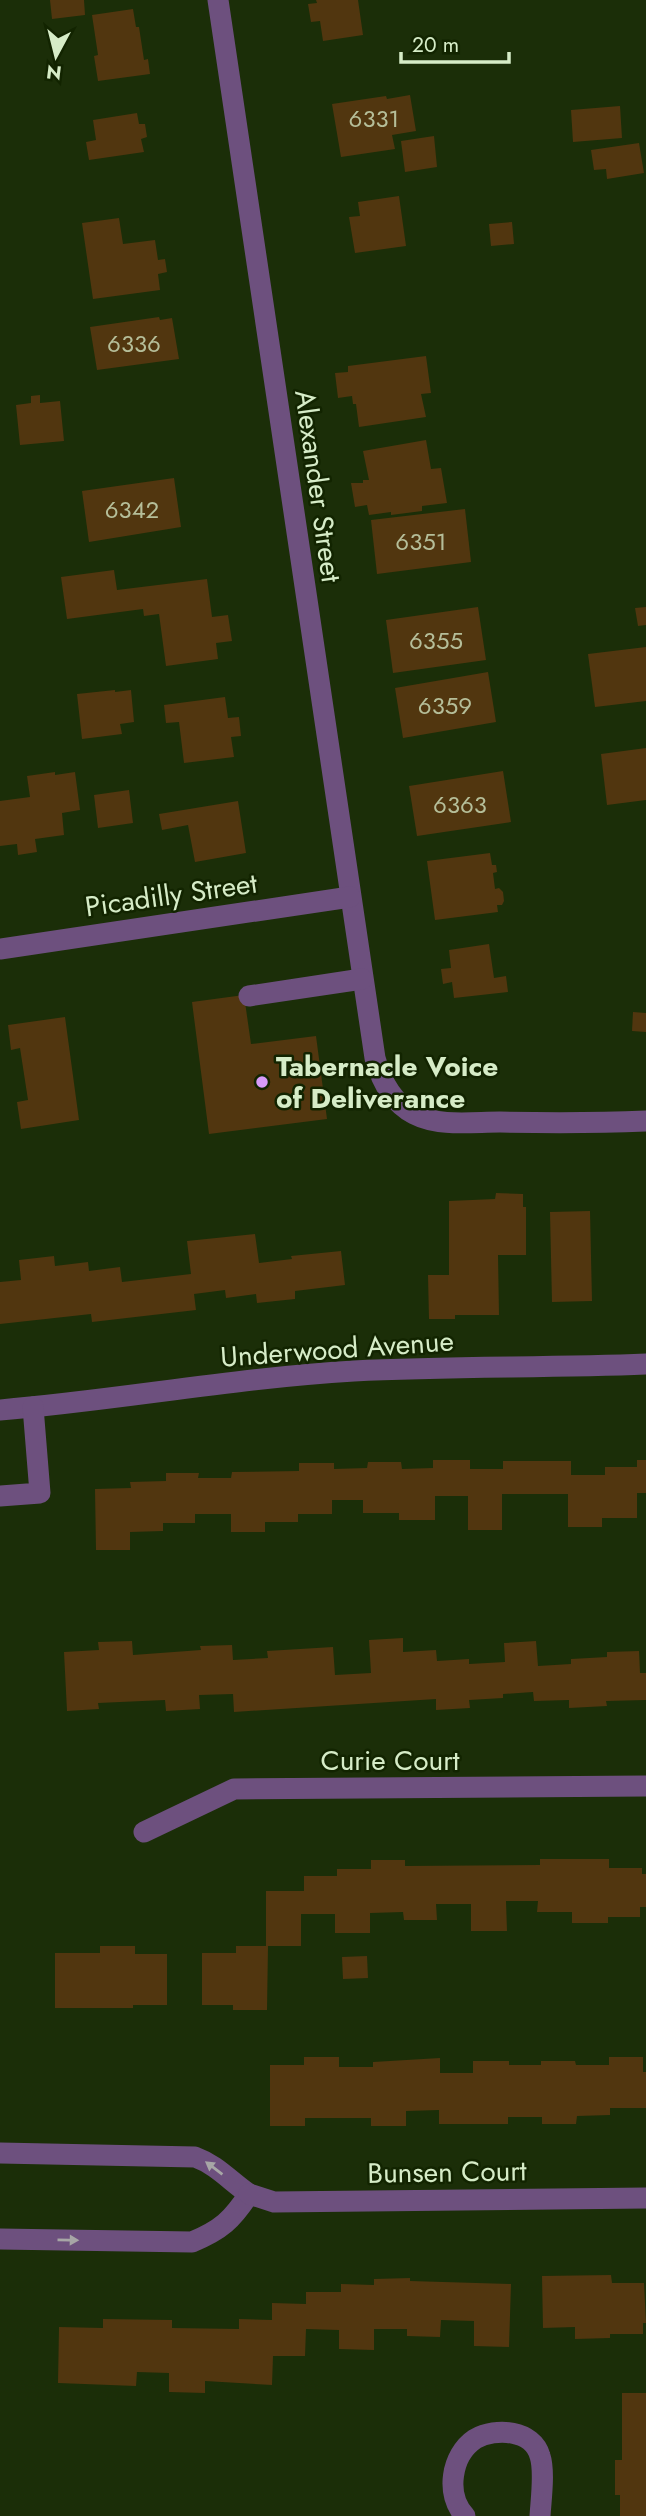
<svg xmlns="http://www.w3.org/2000/svg" width="646" height="2516" font-family="Jost,sans-serif">
<rect width="100%" height="100%" fill="#1b2e08"/>
<!-- building -->
<g fill="#51360f">
<polygon points="50,0 84,0 85,15 52,19"/>
<polygon points="316,0 358,0 363,35 323,41 320,21 311,22 308,4 317,3"/>
<polygon points="133,9 136,27 139,27 144,60 148,59 150,74 98,81 94,56 98,55 92,15"/>
<polygon points="410,95 416,131 392,135 395,149 341,157 332,104 386,96 387,99"/>
<polygon points="620,106 622,138 573,142 571,110"/>
<polygon points="137,113 139,124 145,124 147,137 141,139 144,152 89,160 86,142 96,140 93,120"/>
<polygon points="434,136 437,167 405,172 401,141"/>
<polygon points="639,143 644,173 607,179 606,169 594,170 591,150"/>
<polygon points="399,196 406,246 355,253 349,217 360,216 358,202"/>
<polygon points="119,218 123,244 155,240 158,260 165,259 167,272 158,274 160,290 93,299 82,223"/>
<polygon points="512,222 514,244 491,246 489,224"/>
<polygon points="159,317 160,320 172,318 179,359 97,370 90,327"/>
<polygon points="426,356 431,393 421,394 426,417 359,427 356,404 353,404 352,396 338,398 335,373 348,372 348,366"/>
<polygon points="40,395 40,403 60,401 64,441 20,445 16,405 31,403 31,396"/>
<polygon points="426,440 431,469 441,468 447,503 422,506 422,511 391,515 391,512 369,515 367,505 355,507 351,483 363,483 363,480 369,480 363,451"/>
<polygon points="174,478 181,527 89,542 82,491"/>
<polygon points="465,509 471,562 377,574 371,520"/>
<polygon points="114,570 117,590 207,579 212,617 228,615 232,641 216,643 218,659 166,666 159,614 144,616 143,609 67,619 61,577"/>
<polygon points="478,607 486,660 393,673 386,620"/>
<polygon points="646,607 646,625 638,626 635,608"/>
<polygon points="646,647 646,701 595,707 588,654"/>
<polygon points="488,672 496,722 403,738 395,688"/>
<polygon points="115,690 115,692 131,690 134,722 120,724 122,734 82,739 77,694"/>
<polygon points="225,697 228,718 239,717 241,736 231,737 234,757 184,763 179,722 166,723 164,705"/>
<polygon points="646,748 646,800 607,805 601,754"/>
<polygon points="503,771 511,822 417,836 409,786"/>
<polygon points="55,772 55,775 75,772 80,810 62,813 64,835 35,839 37,852 18,855 17,844 0,846 0,801 30,797 27,776"/>
<polygon points="129,790 133,823 98,828 94,795"/>
<polygon points="238,801 246,853 195,862 188,825 162,830 159,814"/>
<polygon points="490,853 492,865 496,865 497,872 493,873 495,889 499,888 503,892 504,901 502,905 497,905 498,912 435,920 427,861"/>
<polygon points="489,944 494,978 506,976 508,992 454,998 452,982 443,984 441,969 451,968 449,950"/>
<polygon points="244,995 251,1044 316,1036 327,1119 209,1134 192,1002"/>
<polygon points="633,1012 646,1013 646,1032 632,1031"/>
<polygon points="65,1017 79,1120 21,1129 17,1102 28,1100 20,1048 11,1050 8,1025"/>
<polygon points="496,1193 523,1194 523,1207 526,1207 526,1255 498,1255 499,1315 455,1315 455,1319 429,1319 428,1275 449,1275 449,1201 495,1199"/>
<polygon points="590,1211 592,1301 552,1302 550,1212"/>
<polygon points="255,1234 259,1263 292,1259 291,1256 341,1251 345,1285 295,1291 295,1299 257,1303 256,1294 226,1298 225,1290 194,1294 196,1310 92,1322 91,1314 0,1324 0,1282 21,1280 19,1260 54,1256 55,1266 88,1262 89,1271 120,1267 122,1282 191,1274 187,1241"/>
<polygon points="433,1460 470,1460 470,1469 503,1469 503,1461 571,1461 571,1475 605,1475 605,1467 637,1467 637,1460 646,1460 646,1493 637,1493 637,1518 602,1518 602,1527 568,1527 568,1494 502,1494 502,1530 468,1530 468,1496 435,1496 435,1520 399,1520 399,1513 363,1513 363,1500 332,1500 332,1514 298,1514 298,1522 265,1522 265,1532 231,1532 231,1514 195,1514 195,1523 163,1523 163,1531 130,1532 130,1550 96,1550 95,1489 131,1488 130,1482 166,1481 166,1473 199,1473 198,1478 231,1478 232,1472 299,1471 299,1463 334,1463 334,1469 367,1468 368,1462 401,1462 402,1469 433,1468"/>
<polygon points="403,1638 403,1652 436,1650 437,1661 469,1659 469,1664 505,1662 504,1643 536,1641 538,1666 571,1664 571,1659 607,1657 607,1652 639,1651 640,1673 646,1673 646,1700 606,1701 607,1706 569,1708 569,1700 534,1701 533,1692 503,1694 503,1698 469,1700 470,1708 436,1710 436,1699 234,1712 233,1694 199,1695 200,1709 166,1711 165,1700 98,1703 99,1709 67,1711 64,1652 99,1650 98,1642 132,1641 133,1655 201,1650 200,1646 232,1645 233,1660 268,1658 267,1651 333,1647 335,1675 371,1673 369,1640"/>
<polygon points="540,1859 609,1859 609,1868 642,1868 642,1874 646,1874 646,1907 640,1907 640,1917 608,1917 608,1923 572,1923 572,1912 537,1912 538,1901 506,1901 507,1931 471,1931 471,1904 436,1904 437,1920 404,1920 403,1912 370,1913 370,1933 335,1933 335,1914 301,1914 301,1946 268,1946 267,2010 233,2010 233,2005 202,2005 202,1953 236,1953 236,1946 266,1946 266,1891 304,1891 304,1876 337,1876 337,1869 371,1869 371,1860 405,1860 405,1866 540,1865"/>
<polygon points="100,1946 135,1946 135,1954 167,1954 167,2005 133,2005 133,2008 55,2008 55,1953 100,1953"/>
<polygon points="367,1956 368,1978 343,1979 342,1957"/>
<polygon points="304,2057 339,2057 339,2067 373,2067 373,2062 440,2058 440,2073 473,2073 473,2061 509,2061 509,2065 541,2065 541,2061 575,2061 576,2065 609,2065 609,2057 643,2057 643,2072 646,2072 646,2108 610,2108 610,2115 577,2116 576,2124 542,2124 542,2117 508,2117 508,2124 439,2124 439,2110 406,2111 406,2126 371,2126 371,2118 305,2118 305,2126 270,2126 270,2065 304,2065"/>
<polygon points="611,2275 612,2283 644,2283 646,2323 643,2323 643,2334 610,2334 610,2338 575,2339 575,2327 543,2328 542,2276"/>
<polygon points="410,2278 410,2281 511,2284 509,2347 474,2346 474,2321 441,2320 440,2337 407,2336 407,2329 374,2329 374,2350 339,2349 339,2330 306,2329 305,2356 273,2356 272,2385 205,2381 205,2393 169,2392 169,2373 137,2372 136,2386 58,2383 59,2327 103,2328 103,2319 172,2320 172,2328 239,2329 239,2319 272,2320 272,2303 306,2304 306,2292 341,2292 341,2284 374,2285 374,2279"/>
<polygon points="622,2393 646,2393 646,2516 620,2516 620,2495 615,2495 615,2460 622,2460"/>
</g>
<g fill="none" stroke-linecap="round" stroke-linejoin="round">
<!-- minor -->
<g stroke="#6d507e" stroke-width="21">
<path d="M218,0C271,353 320,706 375,1058C381,1080 393,1103 414,1114C439,1127 472,1122 500,1122C549,1123 597,1123 646,1121"/>
<polyline points="0,949 350,897"/>
<polyline points="249,996 362,979"/>
<path d="M0,1410C118,1400 235,1378 354,1371C451,1366 549,1368 646,1364"/>
<polyline points="0,1496 40,1493 33,1407"/>
<polyline points="144,1832 234,1789 646,1786"/>
<path d="M0,2153L195,2157C217,2165 230,2181 249,2194C232,2220 221,2230 192,2242L0,2239"/>
<polyline points="249,2194 274,2202 646,2198"/>
<path d="M465,2516C445,2495 451,2455 475,2439C496,2427 533,2430 540,2456C545,2471 541,2500 540,2516"/>
</g>
</g>
<!-- one-way arrows -->
<defs><path id="oneway-solid" d="M-6-.8H1V-3.2L6.5 0L1 3.2V.8H-6Z" transform="scale(1.75)"/></defs>
<g fill="#a7a6a6">
<use href="#oneway-solid" transform="translate(214 2168) rotate(-143)"/>
<use href="#oneway-solid" transform="translate(68 2240) rotate(1)"/>
</g>
<!-- markers -->
<circle fill="#d79bf9" stroke="#122400" stroke-width="2.5" cx="262" cy="1082" r="7"/>
<g text-anchor="middle" dominant-baseline="central" stroke-width="5" stroke-linejoin="round" paint-order="stroke">
<!-- number labels -->
<g font-size="24" fill="#b5be99">
<text x="374" y="118">6331</text>
<text x="134" y="343">6336</text>
<text x="132" y="509">6342</text>
<text x="421" y="541">6351</text>
<text x="436" y="640">6355</text>
<text x="445" y="705">6359</text>
<text x="460" y="804">6363</text>
</g>
<!-- street labels -->
<g font-size="28" fill="#d6ecc7" stroke="#122400">
<text transform="translate(318 486) rotate(82)">Alexander Street</text>
<text transform="translate(171 895) rotate(-8)">Picadilly Street</text>
<text transform="translate(337 1349) rotate(-4)">Underwood Avenue</text>
<text x="390" y="1760">Curie Court</text>
<text transform="translate(447 2172) rotate(-1)">Bunsen Court</text>
</g>
<!-- poi labels -->
<g font-size="28" font-weight="bold" fill="#d6ecc7" stroke="#122400" text-anchor="start">
<text x="276" y="1066">Tabernacle Voice<tspan x="276" dy="32">of Deliverance</tspan></text>
</g>
</g>
<!-- north arrow -->
<g transform="translate(56 56) rotate(187)" stroke="#122400" stroke-width="5" paint-order="stroke">
<path d="M0-5L12 26L0 18L-12 26Z" fill="#d6ecc7"/>
<text y="-10" font-size="19" font-weight="bold" text-anchor="middle" fill="#d6ecc7">N</text>
</g>
<!-- scale -->
<path d="M401 52v10h108v-10" fill="none" stroke="#d6ecc7" stroke-width="3.5"/>
<text x="412" y="52" font-size="21" fill="#d6ecc7" stroke="#122400" stroke-width="5" paint-order="stroke">20 m</text>
</svg>
